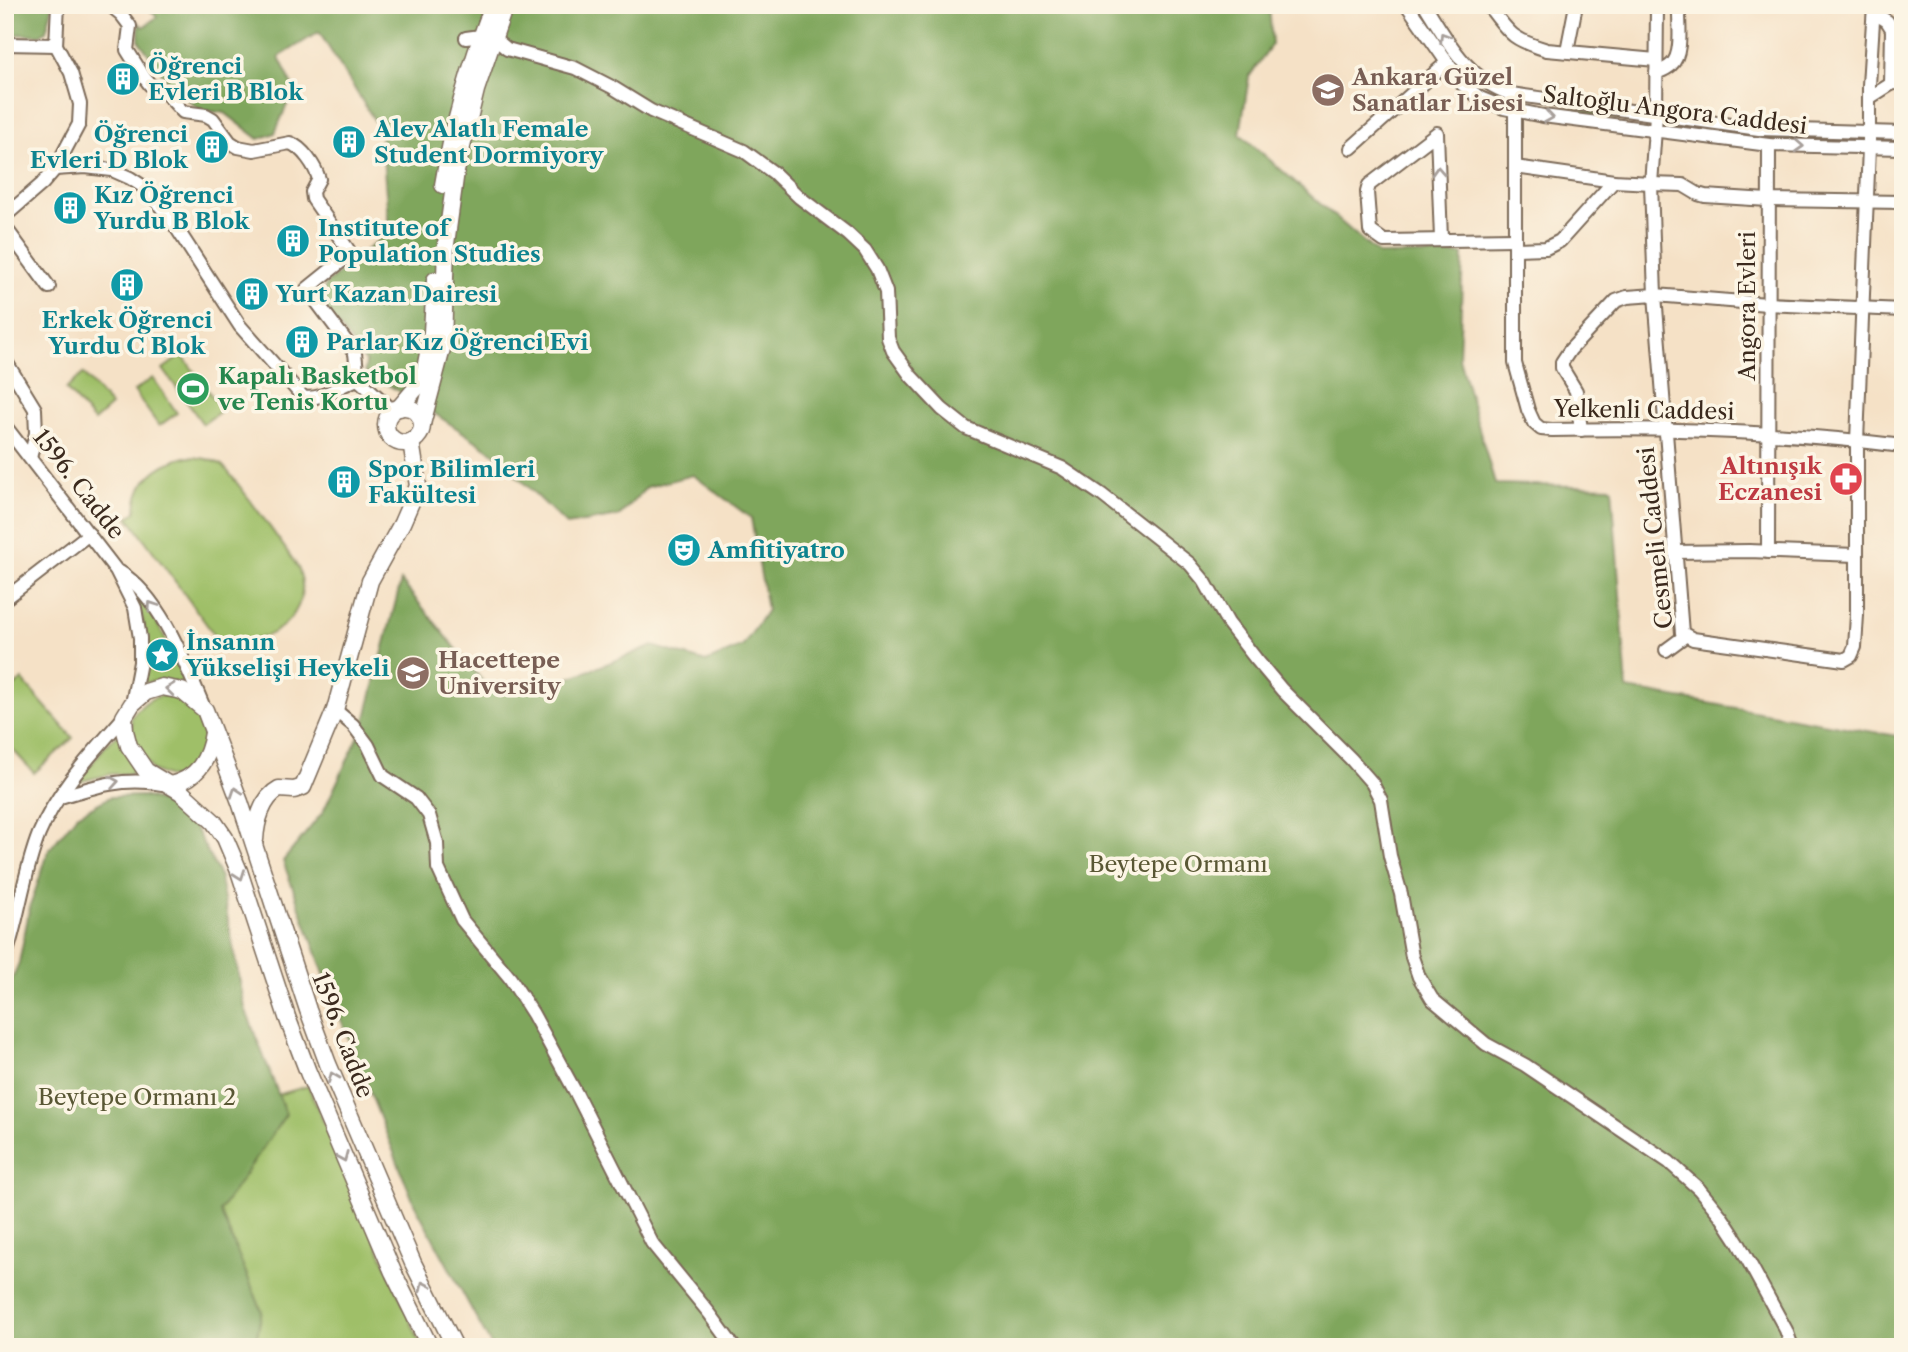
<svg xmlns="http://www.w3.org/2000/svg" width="1908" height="1352" font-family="'Libre Caslon Text',serif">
<rect width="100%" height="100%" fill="#fcf5e5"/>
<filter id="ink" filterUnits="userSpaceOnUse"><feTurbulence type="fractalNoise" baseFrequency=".0143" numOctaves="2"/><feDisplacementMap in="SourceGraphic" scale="14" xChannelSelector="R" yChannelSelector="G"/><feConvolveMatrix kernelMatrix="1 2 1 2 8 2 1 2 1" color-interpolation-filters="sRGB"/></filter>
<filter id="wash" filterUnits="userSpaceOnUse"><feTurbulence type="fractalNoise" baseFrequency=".00686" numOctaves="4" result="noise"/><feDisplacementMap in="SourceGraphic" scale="28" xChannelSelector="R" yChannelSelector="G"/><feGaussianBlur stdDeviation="1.57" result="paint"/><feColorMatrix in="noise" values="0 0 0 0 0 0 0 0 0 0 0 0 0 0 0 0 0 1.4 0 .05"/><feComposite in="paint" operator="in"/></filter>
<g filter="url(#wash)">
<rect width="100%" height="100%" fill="#f5e1c6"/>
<!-- green -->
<g fill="#9fbf68" stroke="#6d7443" stroke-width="2">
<polygon points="182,355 222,410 203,424 163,369"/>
<polygon points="83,374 111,406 94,421 66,389"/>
<polygon points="153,378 177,413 159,426 134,391"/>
<path d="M185,457C198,457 211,458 222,465C230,472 295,560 299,570C315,613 268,649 229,639L221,644L128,517L136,512C136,481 158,464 185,457Z"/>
<path d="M133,590L156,621L190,685L164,680L142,683C150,650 147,621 131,591Z"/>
<polygon points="22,680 73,738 34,773 5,741 5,695"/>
<path d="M166,695L183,699L196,709L205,727L206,735L198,764L173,779L152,770L133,739L131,717C142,704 150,697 166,695Z"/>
<polygon points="120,733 135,768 130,774 111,774 78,782 106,745"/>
<polygon points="308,1086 422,1347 5,1347 5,1174"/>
</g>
<!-- forest -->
<g fill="#7fa65c" stroke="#5d683d" stroke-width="2">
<polygon points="18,5 53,5 46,31 40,35 5,34 5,15"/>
<polygon points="145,5 1269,5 1272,44 1249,77 1240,134 1379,255 1463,254 1459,358 1495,484 1612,487 1627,689 1903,737 1903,1347 492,1347 414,1203 336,1007 283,861 323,812 364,725 401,581 489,689 559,682 653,646 706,662 743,646 767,610 751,518 693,475 647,487 619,516 567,525 491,451 411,398 365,372 366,362 319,300 327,283 389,231 381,131 319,32 279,57 294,88 275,133 259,139 225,113 200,110 170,84 139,41 139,23 143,27 157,17"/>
<polygon points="1527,103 1644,118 1644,122 1528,109 1524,107"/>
<polygon points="1664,121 1861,137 1860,143 1765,140 1662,125"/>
<polygon points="143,796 169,804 195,828 219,874 245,1008 286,1114 220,1211 262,1311 256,1341 252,1347 5,1347 5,995 19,963 30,906 49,850 77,815 110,797"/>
</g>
</g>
<g filter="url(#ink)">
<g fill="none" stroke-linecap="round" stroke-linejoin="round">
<!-- minor casing -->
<g stroke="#7c6a59" stroke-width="16">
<g id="minor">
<path d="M110,5L121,14L130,26L127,50L144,77L150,85L163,90L183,112L206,115L213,119L230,142L238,147L254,150L290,143C303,148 315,166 319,179L312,192L313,199L349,251L348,256L307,289L355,353L358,379L393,411"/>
<polyline points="1407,5 1462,84 1480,98 1504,108 1543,116 1769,145 1903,148"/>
<path d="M1425,5C1448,42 1467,79 1511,94L1759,129L1903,133"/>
<path d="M1488,5C1510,34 1511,39 1547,50L1656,60"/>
<polyline points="1657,5 1656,115 1651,184 1655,295 1682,633 1693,639 1844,660 1851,656 1855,647 1857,615 1857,441 1869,147 1869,85 1874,5"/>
<polyline points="1874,13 1887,21 1892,29 1891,84"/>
<polyline points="466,38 481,36 494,38 507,49 575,68 612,87 651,111 744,151 774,173 799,197 848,234 865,250 877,269 886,292 888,338 893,351 911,376 942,409 966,428 1062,468 1102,495 1190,564 1205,582 1228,623 1256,659 1282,690 1351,759 1372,783 1381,800 1390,856 1401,894 1412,957 1419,977 1432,999 1486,1044 1525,1065 1669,1162 1699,1189 1721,1216 1738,1242 1786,1330 1792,1347"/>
<polyline points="5,44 56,45"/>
<polyline points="1567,51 1576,5"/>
<path d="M1656,73C1661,71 1667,69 1671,65C1684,54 1678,21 1679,5"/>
<path d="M1519,96L1515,111V363L1528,410L1534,423L1541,429L1552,430C1669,427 1787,432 1903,446"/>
<polyline points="1869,98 1891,84 1903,81"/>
<polyline points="1351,148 1445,64"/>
<polyline points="1515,167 1614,181 1651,183"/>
<path d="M55,169L85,167L112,170L130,178L147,189L172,221L240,326L303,397C320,402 341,384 358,379"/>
<polyline points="1651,184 1683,185 1698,194 1705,196 1768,200 1903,202"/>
<polyline points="5,216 42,184 55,169 79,124 80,104 71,73 56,45 58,5"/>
<polyline points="5,227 49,287"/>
<polyline points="1441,239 1437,133 1369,185 1367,192 1370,231 1384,241 1514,239"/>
<polyline points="1515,249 1546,248 1560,241 1614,181"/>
<polyline points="5,360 35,409 36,433 30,458"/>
<polyline points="5,426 116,570 135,608 140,638 140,662 132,704"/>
<polyline points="1581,430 1576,391 1562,368 1562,362 1570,350 1616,301 1627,297 1655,295 1767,304 1903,310"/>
<polyline points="1674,552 1749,551 1856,555"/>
<polyline points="1768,552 1769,145"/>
<path d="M120,572C162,598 186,666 205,710"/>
<polyline points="5,599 89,534"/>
<polyline points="1666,650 1685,636"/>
<polyline points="335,710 353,725 368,745 383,776 416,798 429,815 437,843 438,868 462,920 510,978 533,1014 576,1093 652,1243 710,1314 734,1347"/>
<path d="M60,797C95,786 125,777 162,784"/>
<path d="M5,958C19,918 23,874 39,834C58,789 92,754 124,717"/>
</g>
</g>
<!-- major casing -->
<g stroke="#7c6a59" stroke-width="19">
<g id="major">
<path d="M443,185C453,123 471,63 493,5"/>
<circle cx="404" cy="425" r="18"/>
<polyline points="399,408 423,380 432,332 435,280"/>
<polyline points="422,424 443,345 446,244 456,171 476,90 505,5"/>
<path d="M170,785C197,779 209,760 213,733"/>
<path d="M255,840C256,822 262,798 279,789L294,790L303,787L335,710L370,581L402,523L418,486L411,441"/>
<polyline points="430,1347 393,1272 308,1072 287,1017 239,871 225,838 214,822 181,792 146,771 129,746 125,731 124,717 132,704 146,692 162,687 182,691 205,710 240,802 308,1010 328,1064 413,1263 455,1347"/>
</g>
</g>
<!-- minor -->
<use href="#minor" stroke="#fff" stroke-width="12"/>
<!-- major -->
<use href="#major" stroke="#fff" stroke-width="16"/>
</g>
<!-- one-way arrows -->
<defs><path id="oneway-chevron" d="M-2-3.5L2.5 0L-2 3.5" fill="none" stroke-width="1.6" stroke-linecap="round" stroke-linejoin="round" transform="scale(1.75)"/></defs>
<g stroke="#a79f9a">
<use href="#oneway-chevron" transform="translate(1444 37) rotate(-122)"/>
<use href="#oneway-chevron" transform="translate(1549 117) rotate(8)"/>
<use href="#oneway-chevron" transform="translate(1799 146) rotate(3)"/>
<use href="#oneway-chevron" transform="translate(1438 171) rotate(-93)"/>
<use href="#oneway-chevron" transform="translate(152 606) rotate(-124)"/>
<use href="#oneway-chevron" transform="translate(170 689) rotate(-174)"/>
<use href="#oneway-chevron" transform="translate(114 782) rotate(-10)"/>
<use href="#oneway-chevron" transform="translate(236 792) rotate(-109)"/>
<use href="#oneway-chevron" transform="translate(240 875) rotate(70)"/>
<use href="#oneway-chevron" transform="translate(333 1077) rotate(-112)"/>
<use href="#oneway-chevron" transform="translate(343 1157) rotate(67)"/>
<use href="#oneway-chevron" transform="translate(424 1286) rotate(-116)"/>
</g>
</g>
<!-- icons -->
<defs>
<g id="building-disc" transform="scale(1.75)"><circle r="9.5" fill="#0f9aa8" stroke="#fcf5e5"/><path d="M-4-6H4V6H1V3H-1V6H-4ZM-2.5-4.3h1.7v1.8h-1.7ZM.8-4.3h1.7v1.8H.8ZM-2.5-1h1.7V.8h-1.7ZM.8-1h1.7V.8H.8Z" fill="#fff"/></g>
<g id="school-disc" transform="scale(1.75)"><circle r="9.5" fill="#8d6e63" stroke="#fcf5e5"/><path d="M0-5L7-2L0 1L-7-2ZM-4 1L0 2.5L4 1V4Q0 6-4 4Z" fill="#fff"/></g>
<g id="stadium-disc" transform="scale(1.75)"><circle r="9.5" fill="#2e9e5b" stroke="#fcf5e5"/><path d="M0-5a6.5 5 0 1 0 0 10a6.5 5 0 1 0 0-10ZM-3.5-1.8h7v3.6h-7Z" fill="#fff"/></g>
<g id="pharmacy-disc" transform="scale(1.75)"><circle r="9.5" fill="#e0444e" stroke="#fcf5e5"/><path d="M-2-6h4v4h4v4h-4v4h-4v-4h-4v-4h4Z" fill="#fff"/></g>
<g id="theatre-disc" transform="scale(1.75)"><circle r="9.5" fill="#0f9aa8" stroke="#fcf5e5"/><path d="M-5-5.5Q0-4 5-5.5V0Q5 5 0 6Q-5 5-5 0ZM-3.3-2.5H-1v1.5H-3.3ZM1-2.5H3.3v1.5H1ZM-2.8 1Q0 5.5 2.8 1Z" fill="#fff"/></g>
<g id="sight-disc" transform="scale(1.75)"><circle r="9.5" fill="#0f9aa8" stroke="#fcf5e5"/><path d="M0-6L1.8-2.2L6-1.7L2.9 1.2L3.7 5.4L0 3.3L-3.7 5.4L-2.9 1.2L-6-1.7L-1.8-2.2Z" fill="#fff"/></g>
<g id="university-disc" transform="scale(1.75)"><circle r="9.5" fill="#8d6e63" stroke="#fcf5e5"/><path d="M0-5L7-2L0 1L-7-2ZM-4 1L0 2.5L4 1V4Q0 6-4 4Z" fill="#fff"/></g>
</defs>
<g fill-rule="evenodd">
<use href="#building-disc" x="123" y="79"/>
<use href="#school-disc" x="1328" y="90"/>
<use href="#building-disc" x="349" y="142"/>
<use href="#building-disc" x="212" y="147"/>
<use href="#building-disc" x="70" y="208"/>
<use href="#building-disc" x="293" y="241"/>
<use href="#building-disc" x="127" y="285"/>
<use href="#building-disc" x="252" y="294"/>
<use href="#building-disc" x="302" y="342"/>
<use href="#stadium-disc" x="193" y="389"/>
<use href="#pharmacy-disc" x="1846" y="479"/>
<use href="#building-disc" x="344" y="482"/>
<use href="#theatre-disc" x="684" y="550"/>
<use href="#sight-disc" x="162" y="655"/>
<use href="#university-disc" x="413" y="673"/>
</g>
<g text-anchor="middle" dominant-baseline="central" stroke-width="7" stroke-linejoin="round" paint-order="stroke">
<!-- culture labels -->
<g font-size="23" font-weight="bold" fill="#0d838f" stroke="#fcf5e5" text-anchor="start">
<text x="148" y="66">Öğrenci<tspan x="148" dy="26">Evleri B Blok</tspan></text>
<text x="374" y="129">Alev Alatlı Female<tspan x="374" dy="26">Student Dormiyory</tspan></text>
<text x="188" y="134" text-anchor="end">Öğrenci<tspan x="188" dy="26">Evleri D Blok</tspan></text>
<text x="94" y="195">Kız Öğrenci<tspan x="94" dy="26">Yurdu B Blok</tspan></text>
<text x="318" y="228">Institute of<tspan x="318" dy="26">Population Studies</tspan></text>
<text x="276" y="294">Yurt Kazan Dairesi</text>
<text x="127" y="320" text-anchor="middle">Erkek Öğrenci<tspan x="127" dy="26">Yurdu C Blok</tspan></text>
<text x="326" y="342">Parlar Kız Öğrenci Evi</text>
<text x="368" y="469">Spor Bilimleri<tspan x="368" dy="26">Fakültesi</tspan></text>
<text x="708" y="550">Amfitiyatro</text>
<text x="186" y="642">İnsanın<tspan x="186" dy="26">Yükselişi Heykeli</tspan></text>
</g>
<!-- education labels -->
<g font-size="23" font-weight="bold" fill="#785e54" stroke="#fcf5e5" text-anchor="start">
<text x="1352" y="77">Ankara Güzel<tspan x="1352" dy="26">Sanatlar Lisesi</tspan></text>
<text x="438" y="660">Hacettepe<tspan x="438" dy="26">University</tspan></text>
</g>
<!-- street labels -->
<g font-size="23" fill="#3b2a1e" stroke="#fcf5e5">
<text transform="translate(1675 110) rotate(7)">Saltoğlu Angora Caddesi</text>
<text transform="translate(1747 306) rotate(-90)">Angora Evleri</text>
<text transform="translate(1644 410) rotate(1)">Yelkenli Caddesi</text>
<text transform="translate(79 484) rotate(52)">1596. Cadde</text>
<text transform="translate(1655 538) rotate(-96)">Cesmeli Caddesi</text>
<text transform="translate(343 1035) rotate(69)">1596. Cadde</text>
</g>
<!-- leisure labels -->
<g font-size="23" font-weight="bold" fill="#27864d" stroke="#fcf5e5" text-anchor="start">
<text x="218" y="376">Kapalı Basketbol<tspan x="218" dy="26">ve Tenis Kortu</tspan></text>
</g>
<!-- health labels -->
<g font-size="23" font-weight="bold" fill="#be3a42" stroke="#fcf5e5" text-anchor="end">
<text x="1822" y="466">Altınışık<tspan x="1822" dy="26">Eczanesi</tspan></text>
</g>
<!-- park labels -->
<g font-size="23" fill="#595734" stroke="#fcf5e5">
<text x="1178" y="864">Beytepe Ormanı</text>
<text x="137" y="1097">Beytepe Ormanı 2</text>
</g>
</g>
<!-- margin -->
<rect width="1908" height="1352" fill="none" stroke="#fcf5e5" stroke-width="28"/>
</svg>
